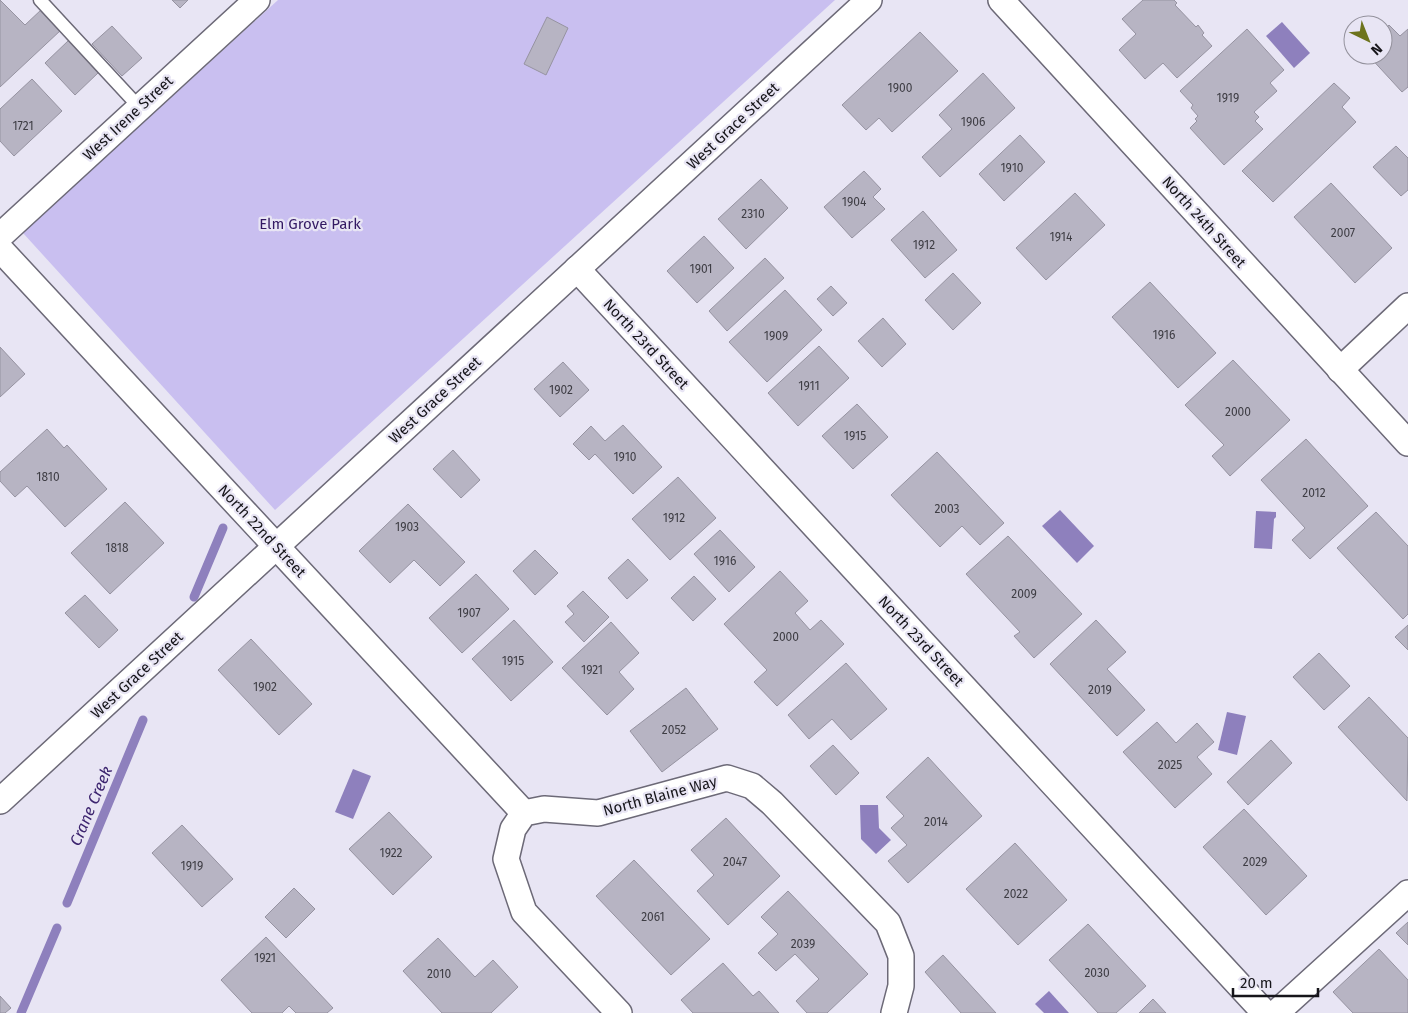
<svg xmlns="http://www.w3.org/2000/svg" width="1408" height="1013" font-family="'Fira Sans',sans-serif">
<rect width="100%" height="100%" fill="#e8e5f4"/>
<!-- green -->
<polygon fill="#c9bff0" points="278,0 835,0 275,510 23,233"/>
<!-- water -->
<g fill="#8e80bd">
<polygon points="1282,22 1310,53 1294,68 1266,36"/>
<polygon points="1060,510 1094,546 1077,563 1042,526"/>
<polygon points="1256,511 1276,512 1276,517 1274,519 1272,549 1254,548"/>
<polygon points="1227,712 1246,716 1237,755 1218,750"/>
<polygon points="353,769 371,776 353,819 335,812"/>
<polygon points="860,805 878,805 879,828 891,840 876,854 861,839"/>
<polygon points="1049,991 1069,1013 1044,1013 1035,1004"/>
</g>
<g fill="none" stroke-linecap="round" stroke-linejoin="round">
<!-- stream -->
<g stroke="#8e80bd" stroke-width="9">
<polyline points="194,597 223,528"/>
<polyline points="67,903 143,720"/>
<polyline points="21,1013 57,928"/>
</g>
</g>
<!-- building -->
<g fill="#b7b4c3" stroke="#9693a1">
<polygon points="0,0 25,25 42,9 61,30 0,87"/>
<polygon points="172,0 188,0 180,8"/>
<polygon points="1143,0 1174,0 1177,3 1175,5 1196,27 1198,25 1204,33 1202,35 1212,46 1177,78 1163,63 1145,79 1119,50 1136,34 1122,19"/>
<polygon points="547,17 568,28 546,75 524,64"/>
<polygon points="1389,25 1400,36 1408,29 1408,87 1402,92 1368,55 1383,55 1383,31"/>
<polygon points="112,26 142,58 122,76 92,44"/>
<polygon points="1247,29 1284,70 1270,83 1277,91 1254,112 1259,117 1255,121 1263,129 1224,165 1190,128 1197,121 1195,119 1198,116 1191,108 1193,105 1180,91"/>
<polygon points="920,32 958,71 892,132 879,118 866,130 842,105"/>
<polygon points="69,40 99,72 75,95 45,63"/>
<polygon points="983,73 1015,108 940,177 922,157 952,129 939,115"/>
<polygon points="32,79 62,111 14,156 0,141 0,109"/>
<polygon points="1334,83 1350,98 1342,107 1356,122 1273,202 1242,171"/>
<polygon points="1020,135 1045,162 1004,201 979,174"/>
<polygon points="1396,146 1408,158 1408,190 1401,196 1373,167"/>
<polygon points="864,171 881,189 873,197 885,209 852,238 824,207"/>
<polygon points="761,179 788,208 746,249 718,219"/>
<polygon points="1331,183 1392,248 1355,283 1294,217"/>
<polygon points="1075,193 1105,225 1046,280 1016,248"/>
<polygon points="923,211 957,250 925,278 891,240"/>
<polygon points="704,236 734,268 697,303 667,271"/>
<polygon points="765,258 784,278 727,331 709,311"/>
<polygon points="953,273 981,303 953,330 925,300"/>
<polygon points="1150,282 1216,353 1178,388 1112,317"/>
<polygon points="831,286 847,303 833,316 817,299"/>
<polygon points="785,290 822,330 767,382 729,342"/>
<polygon points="883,318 906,344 882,367 858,341"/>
<polygon points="819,346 849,378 798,426 768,393"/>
<polygon points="0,347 25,374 0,397"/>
<polygon points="1233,360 1290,420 1230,476 1212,456 1224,445 1185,405"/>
<polygon points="563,362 589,390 560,417 534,389"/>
<polygon points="857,404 888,437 853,469 822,436"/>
<polygon points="623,425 662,467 633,494 595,454 589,460 573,444 591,426 605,441"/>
<polygon points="47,429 64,448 67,445 107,489 65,527 27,486 15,497 0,481 0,472"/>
<polygon points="1306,439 1368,506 1310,559 1292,540 1305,528 1261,480"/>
<polygon points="453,450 480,480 461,498 433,469"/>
<polygon points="937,452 1004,523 980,545 962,526 940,547 891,495"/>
<polygon points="678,477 716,518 670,560 632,519"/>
<polygon points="125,502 164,543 110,594 71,553"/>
<polygon points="408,504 465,562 440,586 414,560 390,583 359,551"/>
<polygon points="1376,512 1408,546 1408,614 1403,619 1337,548"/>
<polygon points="720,530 755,567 729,592 694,554"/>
<polygon points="1008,536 1082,614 1034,658 1014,636 1020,632 966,574"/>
<polygon points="535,550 558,573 535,595 513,571"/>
<polygon points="628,559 648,580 627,599 608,578"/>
<polygon points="780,571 808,601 795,613 810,630 821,620 844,644 777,706 754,682 767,670 724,624"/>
<polygon points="476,574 509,609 462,653 429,618"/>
<polygon points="694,576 716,599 693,621 671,598"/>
<polygon points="583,591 609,617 584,642 565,622 574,614 567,606"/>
<polygon points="85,595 118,630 99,648 65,613"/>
<polygon points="514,620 553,662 511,701 472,659"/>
<polygon points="1096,620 1126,652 1107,669 1145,710 1117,736 1050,664"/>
<polygon points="611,622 639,653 619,672 634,689 607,715 562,668"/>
<polygon points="1408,625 1408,650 1395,637"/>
<polygon points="251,639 312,704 279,735 218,670"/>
<polygon points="1319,653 1350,686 1324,710 1293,677"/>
<polygon points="846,663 887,709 851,740 832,719 809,739 788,715"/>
<polygon points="686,688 718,729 662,772 630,731"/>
<polygon points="1369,697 1408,738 1407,801 1338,727"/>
<polygon points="1157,722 1176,743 1197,723 1214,742 1197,757 1212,774 1175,808 1123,752"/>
<polygon points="1271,740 1292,763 1248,805 1227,782"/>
<polygon points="833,745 859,773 836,795 810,766"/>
<polygon points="928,757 982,816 908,883 888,861 907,845 891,828 904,816 886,797"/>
<polygon points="1244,809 1307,876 1266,915 1203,847"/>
<polygon points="389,812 432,857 393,895 349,849"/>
<polygon points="726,818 780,876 728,925 697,891 714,875 691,850"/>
<polygon points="182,825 233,879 202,907 152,853"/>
<polygon points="1015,843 1067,900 1018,945 966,889"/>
<polygon points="634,860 710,939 671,975 596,896"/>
<polygon points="294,888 315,909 286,938 265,917"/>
<polygon points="788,891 868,974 827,1013 807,1013 796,1001 819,979 795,954 776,971 758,953 778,934 761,917"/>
<polygon points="1408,922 1408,945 1396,933"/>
<polygon points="1088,924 1146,986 1116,1013 1098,1013 1049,960"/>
<polygon points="266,937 333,1008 327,1013 296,1013 289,1006 282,1013 252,1013 221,980"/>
<polygon points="438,938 475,977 493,960 518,987 491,1013 442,1013 403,971"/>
<polygon points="1379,949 1408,980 1408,1013 1353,1013 1333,992"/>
<polygon points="943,955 996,1013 961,1013 925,972"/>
<polygon points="723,963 753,996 759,991 779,1013 693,1013 681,1000"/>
<polygon points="0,996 11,1008 5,1013 0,1013"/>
<polygon points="1153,999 1166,1013 1139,1013"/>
</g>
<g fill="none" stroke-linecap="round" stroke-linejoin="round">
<!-- lane casing -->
<g stroke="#6c6977" stroke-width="15">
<polyline id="lane" points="40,0 140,108"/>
</g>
<!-- street casing -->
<g stroke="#6c6977" stroke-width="28">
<g id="street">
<polyline points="1001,0 1408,443"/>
<polyline points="0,236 257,0"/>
<polyline points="0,249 524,813"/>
<polyline points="577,269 1265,1013"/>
<polyline points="1340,370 1408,306"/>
<polyline points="0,801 869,0"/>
<polyline points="619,1013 524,912 506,859 513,829 524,813 544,809 598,813 727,778 752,786 772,803 888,923 901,956 901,986 894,1013"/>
<polyline points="1276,1013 1408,893"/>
</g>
</g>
<!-- lane -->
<use href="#lane" stroke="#fff" stroke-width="12"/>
<!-- street -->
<use href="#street" stroke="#fff" stroke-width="25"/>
</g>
<g text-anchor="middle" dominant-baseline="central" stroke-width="4.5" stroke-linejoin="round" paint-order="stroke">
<!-- number labels -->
<g font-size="12" fill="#3e3d44">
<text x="900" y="88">1900</text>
<text x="1228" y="98">1919</text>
<text x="973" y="122">1906</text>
<text x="23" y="126">1721</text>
<text x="1012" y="168">1910</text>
<text x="854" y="202">1904</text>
<text x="753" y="214">2310</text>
<text x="1343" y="233">2007</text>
<text x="1061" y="237">1914</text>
<text x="924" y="245">1912</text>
<text x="701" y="269">1901</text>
<text x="1164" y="335">1916</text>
<text x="776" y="336">1909</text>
<text x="809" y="386">1911</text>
<text x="561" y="390">1902</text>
<text x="1238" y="412">2000</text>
<text x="855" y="436">1915</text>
<text x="625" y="457">1910</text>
<text x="48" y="477">1810</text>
<text x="1314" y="493">2012</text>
<text x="947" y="509">2003</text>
<text x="674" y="518">1912</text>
<text x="407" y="527">1903</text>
<text x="117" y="548">1818</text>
<text x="725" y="561">1916</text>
<text x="1024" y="594">2009</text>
<text x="469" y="613">1907</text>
<text x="786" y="637">2000</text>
<text x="513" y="661">1915</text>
<text x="592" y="670">1921</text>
<text x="265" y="687">1902</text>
<text x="1100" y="690">2019</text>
<text x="674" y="730">2052</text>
<text x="1170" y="765">2025</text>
<text x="936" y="822">2014</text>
<text x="391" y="853">1922</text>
<text x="735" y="862">2047</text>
<text x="1255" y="862">2029</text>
<text x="192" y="866">1919</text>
<text x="1016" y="894">2022</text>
<text x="653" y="917">2061</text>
<text x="803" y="944">2039</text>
<text x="265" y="958">1921</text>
<text x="1097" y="973">2030</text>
<text x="439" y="974">2010</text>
</g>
<!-- street labels -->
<g font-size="15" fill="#16151a" stroke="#e8e5f4">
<text transform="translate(128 118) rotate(-43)">West Irene Street</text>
<text transform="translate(733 126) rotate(-43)">West Grace Street</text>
<text transform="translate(1204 222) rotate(48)">North 24th Street</text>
<text transform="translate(646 344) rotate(47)">North 23rd Street</text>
<text transform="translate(435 400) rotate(-43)">West Grace Street</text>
<text transform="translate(262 531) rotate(47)">North 22nd Street</text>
<text transform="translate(921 641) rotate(47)">North 23rd Street</text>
<text transform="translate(137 675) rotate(-43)">West Grace Street</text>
<text transform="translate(660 796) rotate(-15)">North Blaine Way</text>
</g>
<!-- park labels -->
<g font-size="15" fill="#331963" stroke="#e8e5f4">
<text x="310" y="224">Elm Grove Park</text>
</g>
<!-- water labels -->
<g font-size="16" font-style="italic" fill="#3d256f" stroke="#e8e5f4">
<text transform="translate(91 806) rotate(-67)">Crane Creek</text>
</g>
</g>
<!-- north arrow -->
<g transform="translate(1368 40) rotate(137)"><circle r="24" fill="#e8e5f4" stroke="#94929d"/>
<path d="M0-4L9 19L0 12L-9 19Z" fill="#6d731c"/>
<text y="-8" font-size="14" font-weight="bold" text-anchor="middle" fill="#16151a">N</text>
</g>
<!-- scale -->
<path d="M1233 988v8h85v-8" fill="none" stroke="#16151a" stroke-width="2.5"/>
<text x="1240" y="988" font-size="15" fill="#16151a" stroke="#e8e5f4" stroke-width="4" paint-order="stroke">20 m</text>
</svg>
